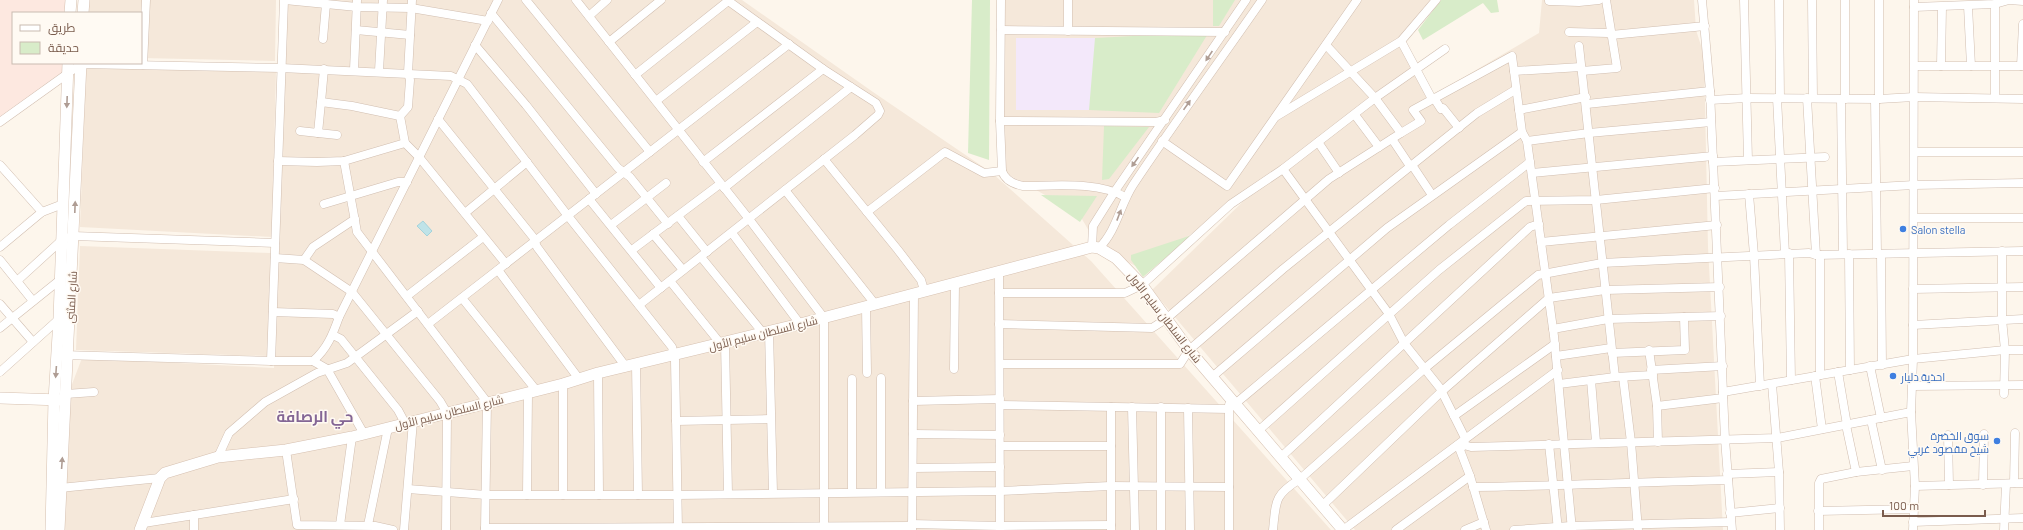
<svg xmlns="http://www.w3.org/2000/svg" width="2023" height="530" font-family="Barlow,Cairo,sans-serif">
<rect width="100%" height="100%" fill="#fdf6ec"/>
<!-- residential -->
<g fill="#f5e8da">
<polygon points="86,0 276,0 275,61 141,58 141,13 86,13"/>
<polygon points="287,0 742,0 873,92 992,173 1091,261 1331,530 60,530 66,400 82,358 274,368"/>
<polygon points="998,0 1432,0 1399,40 1430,97 1539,33 1542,0 1694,0 1696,30 1704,55 1708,247 1723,530 1355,530 1152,290 1261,184 1142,269 1099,248 1079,214 1002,171"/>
<polygon points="86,68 276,71 272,237 80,227"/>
<polygon points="80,246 271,253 268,356 76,350"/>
</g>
<!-- commercial -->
<polygon fill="#fde8e0" points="0,0 71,0 70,13 13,13 13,63 68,63 67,73 0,127"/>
<!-- education -->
<rect fill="#f3e8fa" x="1016" y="38" width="79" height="72"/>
<!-- green -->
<g fill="#d8ecc9">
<polygon points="972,0 990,0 989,160 968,153"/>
<polygon points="1213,0 1235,0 1219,26 1213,26"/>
<polygon points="1441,0 1497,0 1499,12 1491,13 1483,3 1423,40 1418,30"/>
<polygon points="1209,32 1159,113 1089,110 1095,38"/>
<polygon points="1104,126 1149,127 1109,179 1102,180"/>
<polygon points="1041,195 1097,196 1080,222"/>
<polygon points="1192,235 1143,277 1131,260 1131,255"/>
</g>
<!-- water -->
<polygon fill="#bfe3e8" stroke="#a5d3da" points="423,221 432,231 427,236 417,226"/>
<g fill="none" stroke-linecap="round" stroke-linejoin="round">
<!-- street casing -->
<g stroke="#d1beb0" stroke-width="9">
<g id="street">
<polyline points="285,0 357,7 411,8 488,21"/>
<polyline points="526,0 650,152"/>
<polyline points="576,0 749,219 824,318 824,530"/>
<path d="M1001,0L1000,121L1002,171C1005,180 1013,184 1023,186C1054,186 1098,181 1125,197"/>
<polyline points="1702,0 1710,91 1725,439 1732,530"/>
<polyline points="1744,0 1748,160"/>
<polyline points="1779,0 1780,98"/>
<polyline points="1812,0 1813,98"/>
<polyline points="1879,0 1879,99"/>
<polyline points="1549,1 1579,2 1599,0"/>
<polyline points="1995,4 1995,97"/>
<polyline points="1968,6 1971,66"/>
<polyline points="1914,7 1995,4 2009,0 2023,1"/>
<polyline points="491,13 618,168 630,177 668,224"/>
<polyline points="589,16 607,0"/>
<polyline points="356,30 410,35"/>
<polyline points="1001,30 1225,32"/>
<polyline points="1068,31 1068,0"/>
<polyline points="1569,32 1608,33 1611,35 1705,26"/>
<polyline points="323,39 326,4"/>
<polyline points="609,42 661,0"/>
<polyline points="475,45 526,105 596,194"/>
<polyline points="1579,46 1615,377"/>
<polyline points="143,65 146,0"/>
<polyline points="1915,66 2023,66"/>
<polyline points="1941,66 1942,7"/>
<polyline points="2021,66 2023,24"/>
<polyline points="324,69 321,102 352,106 400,116 405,143"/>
<polyline points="354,70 357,0"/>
<polyline points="379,71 383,0"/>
<polyline points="1514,71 1581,67"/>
<polyline points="1582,71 1617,68 1606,0"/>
<polyline points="635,75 728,1"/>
<polyline points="1434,98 1441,109 1443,108 1459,128"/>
<polyline points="1777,98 1785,254"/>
<polyline points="1807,98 1816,255"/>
<polyline points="1432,99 1401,41 1436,0"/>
<polyline points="1841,99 1843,254"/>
<polyline points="1845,99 1845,0"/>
<polyline points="1875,99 1877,254"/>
<polyline points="1710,100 1747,98 1879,99 1914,97 2023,99"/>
<polyline points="656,101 757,22"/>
<polyline points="1587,104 1710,91"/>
<polyline points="1519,110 1586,97"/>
<polyline points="1355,115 1379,147"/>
<polyline points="400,116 408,107 410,80 408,73 412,0"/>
<polyline points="1277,116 1401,41"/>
<polyline points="438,119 533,237 537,247 626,367"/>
<polyline points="1000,121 1156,122 1165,120"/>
<polyline points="0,122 81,64 281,68 451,76 467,84 568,216 672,347 675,360 678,530"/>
<polyline points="300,131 318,133 321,102"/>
<polyline points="318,133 337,135"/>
<polyline points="1401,133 1421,121 1413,110 1512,56 1522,132 1527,141 1554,336 1572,530"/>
<polyline points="1392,139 1410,166"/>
<polyline points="1162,141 1227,186 1357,0"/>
<polyline points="1527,141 1589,133 1711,122"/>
<polyline points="1318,142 1339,173"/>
<polyline points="1915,152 2023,152"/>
<polyline points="824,159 898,250 921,280 924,290"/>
<polyline points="278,161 317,162 344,161 405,143 419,157 506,264"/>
<polyline points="344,161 357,232 487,402 485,530"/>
<polyline points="703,162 823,69"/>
<polyline points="1713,162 1825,157"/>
<polyline points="0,165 42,212"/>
<polyline points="1412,165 1432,195"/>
<polyline points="1283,169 1389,314 1404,343 1440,388 1465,438 1464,445"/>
<polyline points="1532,173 1713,156"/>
<polyline points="724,188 851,87"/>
<polyline points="785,190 875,304"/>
<polyline points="1749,194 1754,255 1760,386"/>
<polyline points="1716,196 1914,185 2023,183"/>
<polyline points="589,199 661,288"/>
<polyline points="324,204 398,182 407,182"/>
<polyline points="867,212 945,152 984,173 1002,171"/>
<polyline points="465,213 527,162"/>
<polyline points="678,216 707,252"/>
<polyline points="1914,218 2023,218"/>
<polyline points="611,225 666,183"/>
<polyline points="732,233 800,324"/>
<polyline points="653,234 683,270"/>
<polyline points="1541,242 1717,225"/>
<polyline points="0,247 42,212 63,204"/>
<polyline points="1092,247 1093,226 1115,191 1246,0"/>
<path d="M1099,248C1117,230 1120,205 1133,185C1175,122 1219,62 1262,0"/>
<polyline points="632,250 720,184"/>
<polyline points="2002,251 2002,319 2005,350 2004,394"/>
<polyline points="1789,253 1791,380"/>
<polyline points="1849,254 1850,370"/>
<polyline points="1881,254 1882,365"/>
<polyline points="701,257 763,333"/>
<polyline points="275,258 304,260 352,292 440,401 447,413 446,530"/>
<polyline points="0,260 33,301"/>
<polyline points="304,260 313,247 355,219"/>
<polyline points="498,270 579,379"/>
<polyline points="999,271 1000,530"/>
<polyline points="17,281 63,239 73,236 275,243"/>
<polyline points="670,281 720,343"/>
<polyline points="1913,289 2023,287"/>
<polyline points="999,293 1125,293 1142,285 1231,204 1283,169 1375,98 1445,49"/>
<polyline points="407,296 483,237"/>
<polyline points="462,298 536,390"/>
<polyline points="0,304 33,342"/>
<polyline points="639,305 855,135 878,115 880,111 876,103 823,69 727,0"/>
<polyline points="866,307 867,373"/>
<polyline points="273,312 333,314 339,317"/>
<polyline points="428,324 789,44"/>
<polyline points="999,324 1152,328 1166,319 1329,179 1401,133 1375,98 1326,45"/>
<polyline points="1913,325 2023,319"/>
<polyline points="0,328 61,279"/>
<polyline points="1553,329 1608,319 1721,316"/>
<polyline points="769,331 773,493"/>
<polyline points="333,335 341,339 398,410 405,423"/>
<polyline points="725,342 728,494"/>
<polyline points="1649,350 1657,406 1658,442"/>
<polyline points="1612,353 1685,350 1684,317"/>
<path d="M62,355L271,361H313C327,349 333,334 339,317L498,0"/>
<polyline points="1556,356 1611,348"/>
<polyline points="271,361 284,0"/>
<polyline points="313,361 327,369 364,434"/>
<polyline points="636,364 638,495"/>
<polyline points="1000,364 1180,364 1189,350 1283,269 1412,165 1477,113 1515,90"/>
<polyline points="1870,366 1881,418"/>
<polyline points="954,369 955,283"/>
<polyline points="1651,370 1723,366"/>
<polyline points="0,372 59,319"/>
<polyline points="1838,372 1847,425"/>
<polyline points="598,373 599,495"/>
<polyline points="1820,375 1820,255"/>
<polyline points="1815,376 1822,429"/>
<polyline points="1212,377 1387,228 1522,132"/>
<polyline points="1623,377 1631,442 1638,530"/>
<polyline points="1591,380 1596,442"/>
<polyline points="1559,384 1615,377 1653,375"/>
<polyline points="1772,384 1779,472 1780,530"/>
<polyline points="1913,386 2023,385"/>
<polyline points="1723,392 1913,359 2005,350 2023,350"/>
<polyline points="66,394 94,392"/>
<polyline points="913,401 1000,399"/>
<polyline points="1235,404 1449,225 1530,162"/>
<polyline points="1000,405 1229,409"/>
<polyline points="1229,405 1229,530"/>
<polyline points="1657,406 1723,398"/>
<polyline points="1111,407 1111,529"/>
<polyline points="1132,407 1135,530"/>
<polyline points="1188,408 1190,530"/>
<polyline points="1454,416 1555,344"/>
<polyline points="1871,420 1882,470"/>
<polyline points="676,421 770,419"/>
<polyline points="1846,425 1856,472"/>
<polyline points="1258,431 1439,270 1526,201 1596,200 1715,188"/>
<polyline points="913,434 1000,435"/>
<polyline points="1948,435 1949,485"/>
<polyline points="1549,444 1558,530"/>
<polyline points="1458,445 1470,476 1486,530"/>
<polyline points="1000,446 1111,446"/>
<polyline points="1460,449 1464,445 1471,447 1777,438 1911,412"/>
<polyline points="286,450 297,525 375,526 393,530"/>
<polyline points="218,457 229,433 265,402 317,373 347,363 418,311"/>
<polyline points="1281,457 1530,227 1539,224"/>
<polyline points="913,468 1000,467"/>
<polyline points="1727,474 1779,472"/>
<polyline points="2014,483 2015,433"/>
<polyline points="1983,485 1984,434"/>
<polyline points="1915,486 2023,483"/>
<path d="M1473,487C1558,486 1643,482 1728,480"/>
<polyline points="60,488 160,478"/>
<polyline points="408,489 486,495 677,495 1000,491 1110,486 1229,487"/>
<polyline points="852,492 852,379"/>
<polyline points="881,492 881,378"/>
<polyline points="527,495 528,393"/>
<polyline points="563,495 563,384"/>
<polyline points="1323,505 1441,392 1549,298 1605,290 1720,287"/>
<polyline points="1818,511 1913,509"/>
<polyline points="1730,513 1780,508"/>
<polyline points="194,515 194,530"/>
<polyline points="1913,522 2023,518"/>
<polyline points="144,523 294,499"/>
<polyline points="911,524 1000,526 1111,525"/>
<polyline points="340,525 352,437"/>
<polyline points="368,525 388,428"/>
<polyline points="485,528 912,526"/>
<polyline points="404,530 413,421"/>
<polyline points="912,530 914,293"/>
<polyline points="1161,530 1161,407"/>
<path d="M1273,530C1276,501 1274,495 1300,479L1424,369L1538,275L1602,263L1809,253L1816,255L2023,251"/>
<polyline points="1343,530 1558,370"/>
<polyline points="1396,530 1470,476"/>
<polyline points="1465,530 1484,522"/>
<polyline points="1514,530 1571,526 1731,522"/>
<polyline points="1819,530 1819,483 1821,479 1856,472 1913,466"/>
<polyline points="1913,530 1915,486 1911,412 1913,359 1914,0"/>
<polyline points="2004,530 2006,484"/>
</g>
</g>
<!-- secondary casing -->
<g stroke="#d6c0b0" stroke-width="12">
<g id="secondary">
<polyline points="70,13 71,0"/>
<polyline points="83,13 84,0"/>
<polyline points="0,398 61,400"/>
<polyline points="51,530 54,400 59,319 68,63"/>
<polyline points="59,530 81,63"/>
<polyline points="140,530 160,478 165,473 218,457 286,450 352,437 563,384 598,373 800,324 1092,247 1099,248 1116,258 1142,285 1189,350 1343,530"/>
</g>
</g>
<!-- street -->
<use href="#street" stroke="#fff" stroke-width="8"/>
<!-- secondary -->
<use href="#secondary" stroke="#fff" stroke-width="11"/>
</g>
<!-- one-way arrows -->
<defs><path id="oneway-solid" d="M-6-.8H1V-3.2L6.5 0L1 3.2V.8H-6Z"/></defs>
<g fill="#af9d94">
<use href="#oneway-solid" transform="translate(1209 56) rotate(124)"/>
<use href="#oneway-solid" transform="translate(67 102) rotate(92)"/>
<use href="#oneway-solid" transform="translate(1187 105) rotate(-55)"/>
<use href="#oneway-solid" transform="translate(1135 162) rotate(125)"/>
<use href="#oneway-solid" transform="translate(75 207) rotate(-88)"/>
<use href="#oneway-solid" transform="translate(1119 215) rotate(-69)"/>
<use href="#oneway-solid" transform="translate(56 372) rotate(94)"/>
<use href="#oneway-solid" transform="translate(62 463) rotate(-86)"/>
</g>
<!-- markers -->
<g fill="#3f7fe0" stroke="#fffaf3" stroke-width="1.5">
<circle cx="1903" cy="229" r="4"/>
<circle cx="1893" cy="376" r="4"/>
<circle cx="1997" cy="441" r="4"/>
</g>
<g text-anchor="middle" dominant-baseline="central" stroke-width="3" stroke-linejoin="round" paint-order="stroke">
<!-- shop labels -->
<g font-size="11" fill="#366cbe" stroke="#fffaf3" text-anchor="start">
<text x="1911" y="229">Salon stella</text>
<text x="1901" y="376">احذية دليار</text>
<text x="1989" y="435" text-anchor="end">سوق الخضرة<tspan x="1989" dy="13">شيخ مقصود غربي</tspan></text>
</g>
<!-- street labels -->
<g font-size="11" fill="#7a5c4d" stroke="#fffaf3">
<text transform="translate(71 297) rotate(-87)">شارع المثنى</text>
<text transform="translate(1165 317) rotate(52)">شارع السلطان سليم الأول</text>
<text transform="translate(763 333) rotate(-14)">شارع السلطان سليم الأول</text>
<text transform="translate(449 412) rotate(-14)">شارع السلطان سليم الأول</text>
</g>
<!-- district labels -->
<g font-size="15" font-weight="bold" fill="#846695" stroke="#fffaf3">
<text x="315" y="416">حي الرصافة</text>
</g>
</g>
<!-- legend -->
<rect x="12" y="12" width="130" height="52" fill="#fffaf3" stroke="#cabbb1"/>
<rect x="20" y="25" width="20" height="6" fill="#ffffff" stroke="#cabbb1"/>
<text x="48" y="32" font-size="12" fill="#7a5c4d">طريق</text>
<rect x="20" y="42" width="20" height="12" fill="#d8ecc9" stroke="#cabbb1"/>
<text x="48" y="52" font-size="12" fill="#7a5c4d">حديقة</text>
<!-- scale -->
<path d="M1883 510v6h102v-6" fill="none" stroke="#7a5c4d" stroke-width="2"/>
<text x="1889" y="510" font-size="12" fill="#7a5c4d" stroke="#fffaf3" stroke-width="3" paint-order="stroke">100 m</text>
</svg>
